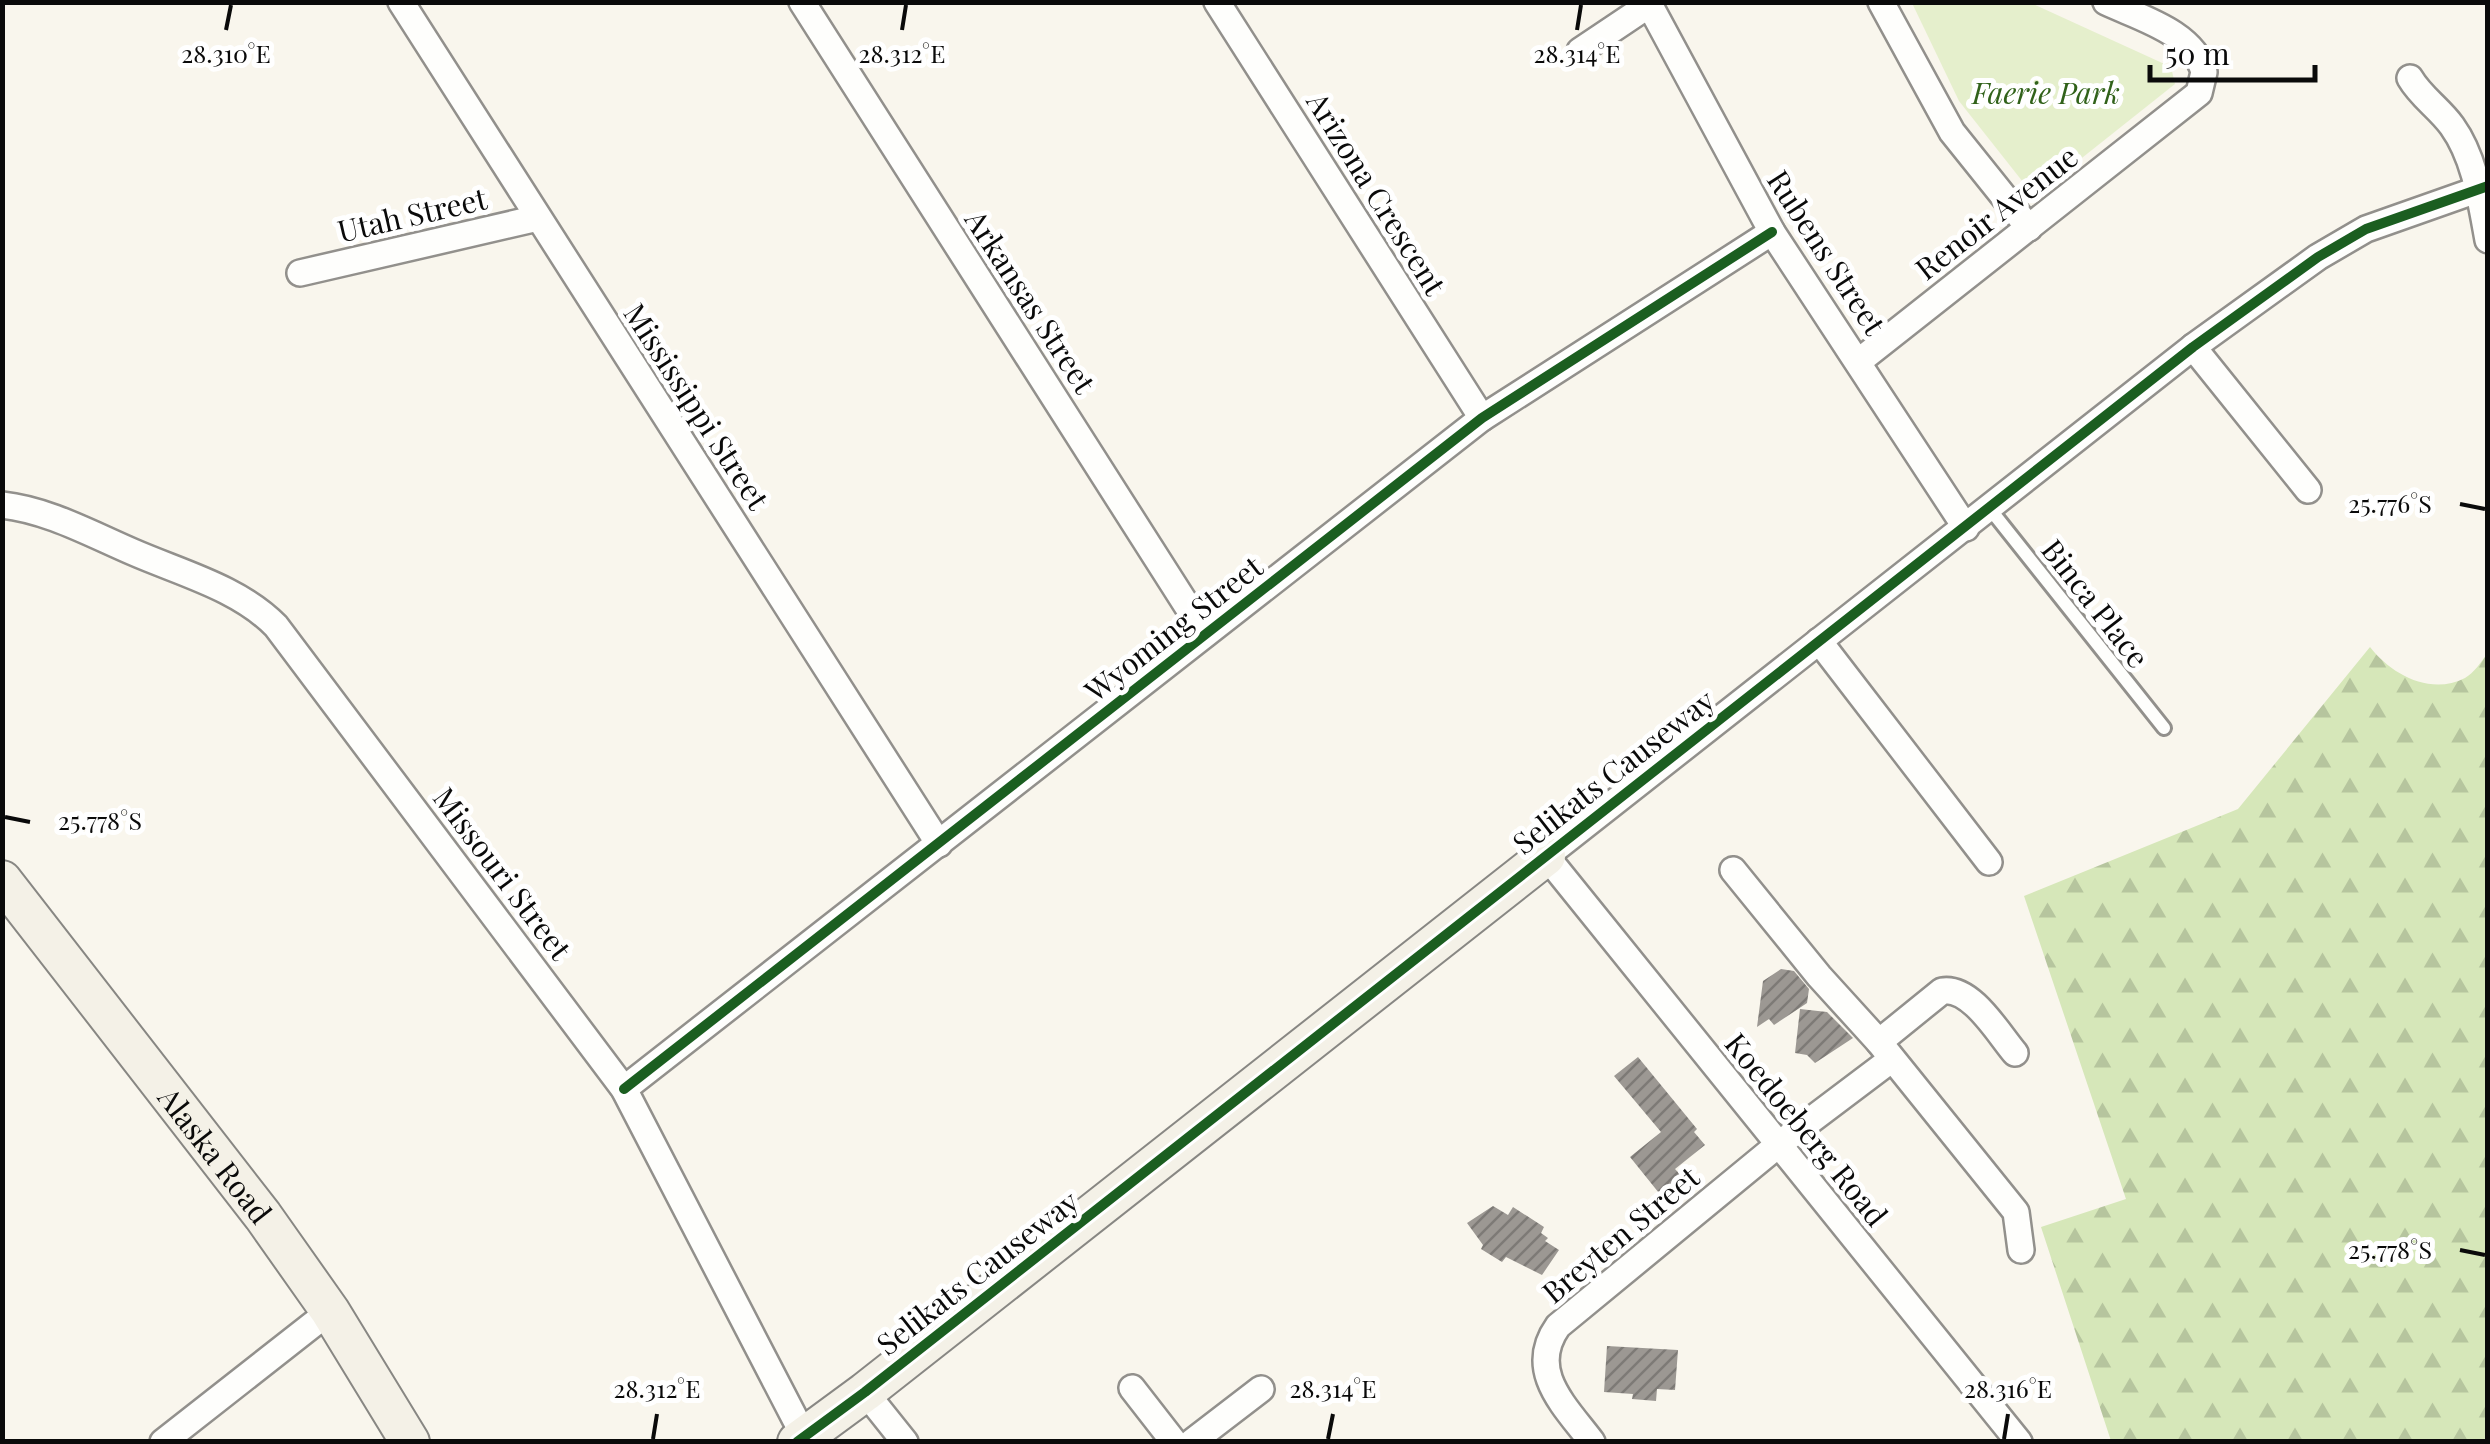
<svg xmlns="http://www.w3.org/2000/svg" width="2490" height="1444" font-family="'Playfair Display',serif">
<defs>
<pattern id="forest-firs" width="22" height="20" patternUnits="userSpaceOnUse" patternTransform="scale(2.5)"><rect width="22" height="20" fill="#d6e7b9"/><path d="M5 1l3.5 6h-7zM16 11l3.5 6h-7z" fill="#b6c59e"/></pattern>
<pattern id="building-hatch" width="6" height="6" patternUnits="userSpaceOnUse" patternTransform="scale(2.5)"><rect width="6" height="6" fill="#9c9893"/><path d="M-1 1l2-2M0 6l6-6M5 7l2-2" fill="none" stroke="#7d7a76"/></pattern>
</defs>
<rect width="100%" height="100%" fill="#f9f6ed"/>
<!-- forest -->
<path fill="url(#forest-firs)" d="M2370,647C2391,674 2430,696 2465,678C2474,673 2481,662 2487,654V1441H2111L2041,1227L2126,1199L2024,896L2238,809Z"/>
<!-- park -->
<polygon fill="#e5efcc" points="1912,3 2031,3 2171,67 2175,84 2034,196 1959,101"/>
<!-- building -->
<g fill="url(#building-hatch)">
<polygon points="1781,969 1794,971 1809,989 1807,1003 1774,1025 1769,1019 1757,1027 1763,981"/>
<polygon points="1800,1009 1827,1012 1853,1038 1815,1063 1807,1055 1795,1053"/>
<polygon points="1638,1057 1697,1129 1694,1132 1705,1145 1675,1169 1685,1180 1663,1198 1630,1157 1661,1132 1614,1076"/>
<polygon points="1493,1206 1508,1215 1513,1207 1544,1227 1541,1233 1548,1238 1545,1241 1559,1250 1542,1275 1506,1257 1502,1262 1481,1249 1483,1245 1467,1223"/>
<polygon points="1607,1346 1678,1350 1675,1390 1657,1389 1656,1401 1632,1399 1633,1394 1604,1392"/>
</g>
<g fill="none" stroke-linecap="round" stroke-linejoin="round">
<!-- lane casing -->
<g stroke="#92908c" stroke-width="18">
<polyline id="lane" points="1990,509 2164,728"/>
</g>
<!-- street casing -->
<g stroke="#92908c" stroke-width="30">
<g id="street">
<polyline points="401,2 939,844"/>
<polyline points="802,2 1205,634"/>
<polyline points="1217,2 1482,418"/>
<polyline points="1648,2 1772,232 1966,528"/>
<polyline points="1881,2 1952,132 2029,228"/>
<polyline points="1580,51 1650,4"/>
<path d="M2410,78C2421,97 2439,108 2452,126C2475,158 2481,202 2488,240"/>
<polyline points="300,273 538,218"/>
<polyline points="2193,347 2308,490"/>
<path d="M1858,362L2199,93L2204,72C2193,32 2140,18 2106,2"/>
<path d="M2,505C48,510 91,534 133,552C181,573 239,588 276,626L624,1089L804,1436"/>
<polyline points="1819,641 1989,862"/>
<polyline points="1733,870 1819,976 1879,1042 2016,1212 2021,1250"/>
<path d="M1879,1042L1942,991C1971,986 1998,1033 2015,1053"/>
<polyline points="624,1089 1482,418 1772,232"/>
<polyline points="1132,1388 1174,1442"/>
<polyline points="865,1392 905,1442"/>
<polyline points="163,1442 330,1311"/>
<polyline points="1192,1442 1261,1389"/>
<path d="M1592,1442C1565,1406 1526,1371 1558,1326L1778,1145L1892,1059"/>
<polyline points="2019,1442 1546,856 2193,347 2318,257 2366,229 2488,186"/>
</g>
</g>
<!-- secondary casing -->
<g stroke="#888783" stroke-width="42">
<g id="secondary">
<path id="s1" d="M2,880L263,1216L330,1311L410,1442"/>
<polyline points="797,1442 865,1392 1546,856"/>
</g>
</g>
<!-- lane -->
<use href="#lane" stroke="#fefefc" stroke-width="12"/>
<!-- street -->
<use href="#street" stroke="#fefefc" stroke-width="25"/>
<!-- secondary -->
<use href="#secondary" stroke="#f4f1e7" stroke-width="38"/>
<!-- cycleway casing -->
<g stroke="#fff" stroke-width="16">
<g id="cycleway">
<polyline points="624,1089 1482,418 1772,232"/>
<polyline points="797,1442 865,1392 2193,347 2318,257 2366,229 2488,186"/>
</g>
</g>
<!-- cycleway -->
<use href="#cycleway" stroke="#1b5e20" stroke-width="10"/>
</g>
<!-- ticks -->
<path fill="none" stroke="#0a0a0a" stroke-width="4" d="M226,30L231,5M902,30L906,5M1577,30L1581,5M2460,504L2485,509M5,817L30,822M2460,1250L2485,1255M653,1439L657,1414M1328,1439L1333,1414M2004,1439L2008,1414"/>
<g text-anchor="middle" dominant-baseline="central" stroke-width="10" stroke-linejoin="round" paint-order="stroke">
<!-- park labels -->
<g font-size="30" font-style="italic" fill="#31621a" stroke="#fff">
<text x="2046" y="92">Faerie Park</text>
</g>
<!-- street labels -->
<g font-size="30" fill="#0a0a0a" stroke="#fff">
<text transform="translate(1377 193) rotate(58)">Arizona Crescent</text>
<text transform="translate(1996 212) rotate(-38)">Renoir Avenue</text>
<text transform="translate(412 214) rotate(-13)">Utah Street</text>
<text transform="translate(1827 252) rotate(57)">Rubens Street</text>
<text transform="translate(1031 301) rotate(57)">Arkansas Street</text>
<text transform="translate(697 406) rotate(57)">Mississippi Street</text>
<text transform="translate(2096 603) rotate(52)">Binca Place</text>
<text transform="translate(1173 628) rotate(-38)">Wyoming Street</text>
<text transform="translate(1613 771) rotate(-38)">Selikats Causeway</text>
<text transform="translate(503 873) rotate(53)">Missouri Street</text>
<text transform="translate(1807 1129) rotate(51)">Koedoeberg Road</text>
<text stroke="none"><textPath href="#s1" startOffset="348">Alaska Road</textPath></text>
<text transform="translate(1620 1234) rotate(-40)">Breyten Street</text>
<text transform="translate(977 1272) rotate(-38)">Selikats Causeway</text>
</g>
</g>
<g font-size="25" text-anchor="middle" fill="#0a0a0a" stroke="#fff" stroke-width="10" stroke-linejoin="round" paint-order="stroke">
<text x="226" y="63">28.310°E</text>
<text x="902" y="63">28.312°E</text>
<text x="1577" y="63">28.314°E</text>
<text x="2390" y="513">25.776°S</text>
<text x="100" y="830">25.778°S</text>
<text x="2390" y="1259">25.778°S</text>
<text x="657" y="1398">28.312°E</text>
<text x="1333" y="1398">28.314°E</text>
<text x="2008" y="1398">28.316°E</text>
</g>
<!-- border -->
<rect width="2490" height="1444" fill="none" stroke="#0a0a0a" stroke-width="10"/>
<!-- scale -->
<path d="M2150 65v15h165v-15" fill="none" stroke="#0a0a0a" stroke-width="5"/>
<text x="2165" y="65" font-size="30" fill="#0a0a0a" stroke="#ffffff" stroke-width="8" paint-order="stroke">50 m</text>
</svg>
